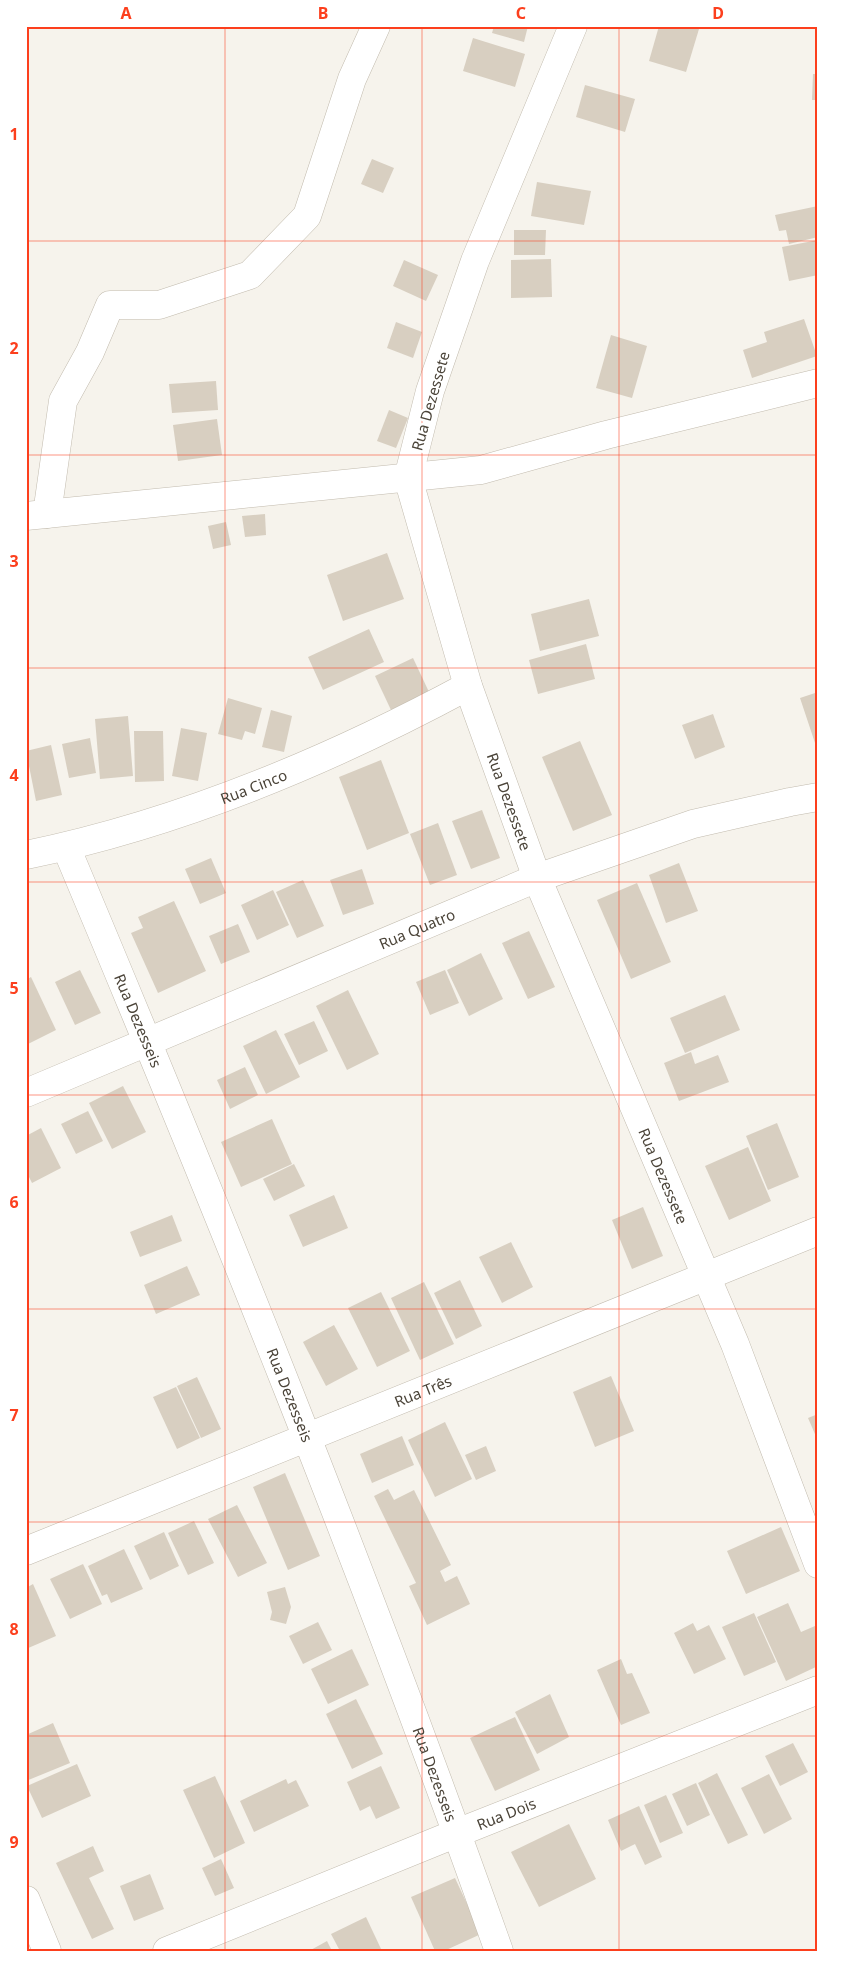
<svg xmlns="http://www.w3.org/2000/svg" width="844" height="1977" font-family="'Noto Sans',sans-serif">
<rect width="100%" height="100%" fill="#f6f3ec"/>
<!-- building -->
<g fill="#d8cfc1">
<polygon points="494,26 528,26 524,42 492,33"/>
<polygon points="659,26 688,26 699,29 686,72 649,61"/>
<polygon points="473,38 525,54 515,87 463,71"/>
<polygon points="813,74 818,74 818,100 812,100"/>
<polygon points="585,85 635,99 625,132 576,117"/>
<polygon points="372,159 394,168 383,193 361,184"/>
<polygon points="537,182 591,191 584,225 531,216"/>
<polygon points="818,206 818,237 789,244 786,230 779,231 775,215"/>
<polygon points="514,230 546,230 545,255 514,255"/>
<polygon points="818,240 818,275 789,281 782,247"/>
<polygon points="551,259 552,297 511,298 511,260"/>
<polygon points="404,260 438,275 426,301 393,286"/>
<polygon points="804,319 817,356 752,378 743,350 767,342 764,332"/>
<polygon points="396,322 422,332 413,358 387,348"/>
<polygon points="611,335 647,346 632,398 596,388"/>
<polygon points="216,381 218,410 172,413 169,384"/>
<polygon points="389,410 408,418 396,448 377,441"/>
<polygon points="217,419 222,455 178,461 173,425"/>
<polygon points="265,514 266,535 245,537 242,516"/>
<polygon points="226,522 231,545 213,549 208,526"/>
<polygon points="387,553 404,599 343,621 327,575"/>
<polygon points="589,599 599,636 540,651 531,614"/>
<polygon points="369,629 384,662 323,690 308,657"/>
<polygon points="586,644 595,679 538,694 529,660"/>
<polygon points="413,658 429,692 391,710 375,676"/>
<polygon points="818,692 818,749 817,749 800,698"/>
<polygon points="228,698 262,708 255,734 245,731 242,740 218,734"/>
<polygon points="271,710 292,716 284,752 262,747"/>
<polygon points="713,714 725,747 695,759 682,725"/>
<polygon points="128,716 133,776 100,779 95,719"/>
<polygon points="181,728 207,733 198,781 172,776"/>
<polygon points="134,731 163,731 164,781 135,782"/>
<polygon points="90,738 96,773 69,778 62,744"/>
<polygon points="580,741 612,815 573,831 542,757"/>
<polygon points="51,745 62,795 36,801 26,751"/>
<polygon points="381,760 409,833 367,850 339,777"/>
<polygon points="482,810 500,858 471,869 452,821"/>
<polygon points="438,823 457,875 430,885 410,834"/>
<polygon points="211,858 226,893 200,904 185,869"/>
<polygon points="679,863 698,911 666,923 649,875"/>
<polygon points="362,869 374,904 343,915 330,880"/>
<polygon points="303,880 324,926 297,938 276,892"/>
<polygon points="637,883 671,962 631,979 597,900"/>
<polygon points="273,890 289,925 257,940 241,905"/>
<polygon points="174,901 206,971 158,993 131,933 143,928 138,917"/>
<polygon points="238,924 250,952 221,964 209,936"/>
<polygon points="529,931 555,987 528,999 502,943"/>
<polygon points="481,953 503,999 469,1016 447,970"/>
<polygon points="80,970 101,1013 75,1025 55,982"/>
<polygon points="445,970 459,1003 430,1015 416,982"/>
<polygon points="31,977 56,1030 26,1045 26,980"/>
<polygon points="348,990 379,1054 347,1070 316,1006"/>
<polygon points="725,995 740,1030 685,1053 670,1018"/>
<polygon points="314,1021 328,1051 299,1065 284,1034"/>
<polygon points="276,1030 300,1077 266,1094 243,1046"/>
<polygon points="691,1052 695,1064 718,1055 729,1082 679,1101 664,1063"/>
<polygon points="245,1067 258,1095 230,1109 217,1080"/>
<polygon points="123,1086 146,1132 112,1149 89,1103"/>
<polygon points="88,1111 103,1141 76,1154 61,1124"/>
<polygon points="272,1119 292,1164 241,1187 221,1142"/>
<polygon points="777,1123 799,1177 768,1190 746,1136"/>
<polygon points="41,1128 61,1168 32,1183 26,1171 26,1136"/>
<polygon points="748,1147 771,1201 729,1220 705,1166"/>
<polygon points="294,1164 305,1186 274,1201 263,1179"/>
<polygon points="334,1195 348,1228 303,1247 289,1215"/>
<polygon points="643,1207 663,1256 632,1269 612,1220"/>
<polygon points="172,1215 182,1241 140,1257 130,1232"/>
<polygon points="511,1242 533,1287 502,1303 479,1257"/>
<polygon points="187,1266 200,1295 156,1314 144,1285"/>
<polygon points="460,1280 482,1326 456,1339 434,1293"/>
<polygon points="424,1282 454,1344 420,1360 391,1298"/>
<polygon points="381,1292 410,1351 377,1367 348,1308"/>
<polygon points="334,1325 358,1369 326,1386 303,1342"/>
<polygon points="611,1376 634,1431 595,1447 573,1392"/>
<polygon points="197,1377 221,1429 201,1438 177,1386"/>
<polygon points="176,1387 200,1438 177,1449 153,1397"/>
<polygon points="818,1414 818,1441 808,1418"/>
<polygon points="445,1422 472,1479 435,1497 408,1440"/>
<polygon points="402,1436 414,1465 372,1483 360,1454"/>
<polygon points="486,1446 496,1471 476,1480 465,1455"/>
<polygon points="285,1473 320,1556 288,1570 253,1487"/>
<polygon points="388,1489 394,1500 414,1490 451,1565 440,1571 445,1582 457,1576 470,1604 427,1625 409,1586 416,1583 374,1496"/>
<polygon points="237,1505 267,1563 238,1577 208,1519"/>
<polygon points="194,1521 214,1563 188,1575 168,1533"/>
<polygon points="781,1527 800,1571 746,1594 727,1551"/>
<polygon points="164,1532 179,1566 150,1580 134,1546"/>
<polygon points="124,1549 143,1589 111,1603 107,1594 102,1596 88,1566"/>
<polygon points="83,1564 102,1604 70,1619 50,1579"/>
<polygon points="33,1584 56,1636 26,1649 26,1588"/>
<polygon points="285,1587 291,1607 286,1624 270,1620 272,1612 267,1592"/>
<polygon points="788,1603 801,1632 815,1626 818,1633 818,1666 786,1681 757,1617"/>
<polygon points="754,1613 776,1662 744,1676 722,1627"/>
<polygon points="318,1622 332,1650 303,1664 289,1636"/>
<polygon points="693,1623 697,1631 709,1625 726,1659 694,1674 674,1633"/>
<polygon points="352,1649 369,1685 328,1704 311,1669"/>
<polygon points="621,1659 627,1674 632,1673 650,1713 621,1725 597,1670"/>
<polygon points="550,1694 569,1737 537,1754 515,1712"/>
<polygon points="356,1699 383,1754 352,1769 326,1714"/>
<polygon points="515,1717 540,1770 495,1791 470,1738"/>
<polygon points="53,1723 70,1763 26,1781 26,1735"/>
<polygon points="793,1743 808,1772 780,1786 765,1756"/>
<polygon points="77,1764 91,1796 42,1818 27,1786"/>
<polygon points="381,1766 400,1808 376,1819 370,1806 360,1811 347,1782"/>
<polygon points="717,1773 748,1835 728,1844 698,1783"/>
<polygon points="769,1774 792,1819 764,1834 741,1788"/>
<polygon points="215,1776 245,1843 214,1858 183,1790"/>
<polygon points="286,1779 288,1784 296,1780 309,1806 254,1832 240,1801"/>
<polygon points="696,1783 710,1815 687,1826 672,1794"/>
<polygon points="666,1795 683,1833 660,1843 644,1805"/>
<polygon points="639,1806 662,1857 645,1865 635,1844 621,1851 608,1820"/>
<polygon points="569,1824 596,1879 539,1907 511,1852"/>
<polygon points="93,1846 104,1871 89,1878 114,1929 92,1939 56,1863"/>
<polygon points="221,1859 234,1888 215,1896 202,1868"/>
<polygon points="150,1874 164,1909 134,1921 120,1886"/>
<polygon points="455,1878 481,1934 444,1951 435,1951 411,1897"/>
<polygon points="366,1917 382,1951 340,1951 331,1934"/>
<polygon points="327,1941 332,1951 309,1951"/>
</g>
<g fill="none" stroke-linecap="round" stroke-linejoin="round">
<!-- minor casing -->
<g stroke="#c2bbae" stroke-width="29">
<g id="minor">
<path id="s1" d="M573,26L475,261L430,391L408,478L468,686L537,878L735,1344L818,1564"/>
<polyline points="47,514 63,401 90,352 110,305 159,305 250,275 307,216 352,79 376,26"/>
<polyline points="26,516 481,470 606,435 818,383"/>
<path id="s2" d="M66,847C219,1211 367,1578 499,1951"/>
<path id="s3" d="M26,855C182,823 329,761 468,686"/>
<path id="s4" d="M26,1093L537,878L693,824L790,802L818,797"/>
<path id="s5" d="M26,1551L818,1231"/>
<polyline points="26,1900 47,1951"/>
<path id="s6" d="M167,1951L457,1833L818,1690"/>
</g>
</g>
<!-- minor -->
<use href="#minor" stroke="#fff" stroke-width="28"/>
</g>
<!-- grid -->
<path fill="none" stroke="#fc3f1d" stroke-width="1" stroke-opacity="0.55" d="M225,26V1951M422,26V1951M619,26V1951M26,241H818M26,455H818M26,668H818M26,882H818M26,1095H818M26,1309H818M26,1522H818M26,1736H818"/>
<g text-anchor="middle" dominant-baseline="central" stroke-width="5" stroke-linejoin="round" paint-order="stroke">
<!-- street labels -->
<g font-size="15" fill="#4b4439" stroke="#fff">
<text transform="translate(430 401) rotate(-74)">Rua Dezessete</text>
<text stroke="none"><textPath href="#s3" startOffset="238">Rua Cinco</textPath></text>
<text stroke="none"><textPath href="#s1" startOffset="821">Rua Dezessete</textPath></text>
<text stroke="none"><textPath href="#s4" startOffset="424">Rua Quatro</textPath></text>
<text stroke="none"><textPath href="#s2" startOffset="188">Rua Dezesseis</textPath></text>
<text stroke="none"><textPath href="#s1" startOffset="1226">Rua Dezessete</textPath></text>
<text stroke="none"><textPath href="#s5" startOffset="428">Rua Três</textPath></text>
<text stroke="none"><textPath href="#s2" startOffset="592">Rua Dezesseis</textPath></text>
<text stroke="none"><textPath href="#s2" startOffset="998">Rua Dezesseis</textPath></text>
<text stroke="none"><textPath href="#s6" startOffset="366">Rua Dois</textPath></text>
</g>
</g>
<!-- border -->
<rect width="844" height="1977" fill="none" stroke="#ffffff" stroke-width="55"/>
<rect x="28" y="28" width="788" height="1922" fill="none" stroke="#fc3f1d" stroke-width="2"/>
<g font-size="16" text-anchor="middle" font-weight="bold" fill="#fc3f1d">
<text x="126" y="19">A</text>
<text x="323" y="19">B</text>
<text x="521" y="19">C</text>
<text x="718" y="19">D</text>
<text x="14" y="140">1</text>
<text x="14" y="354">2</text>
<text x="14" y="567">3</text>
<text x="14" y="781">4</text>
<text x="14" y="994">5</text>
<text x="14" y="1208">6</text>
<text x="14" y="1421">7</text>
<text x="14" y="1635">8</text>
<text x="14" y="1848">9</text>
</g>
</svg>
